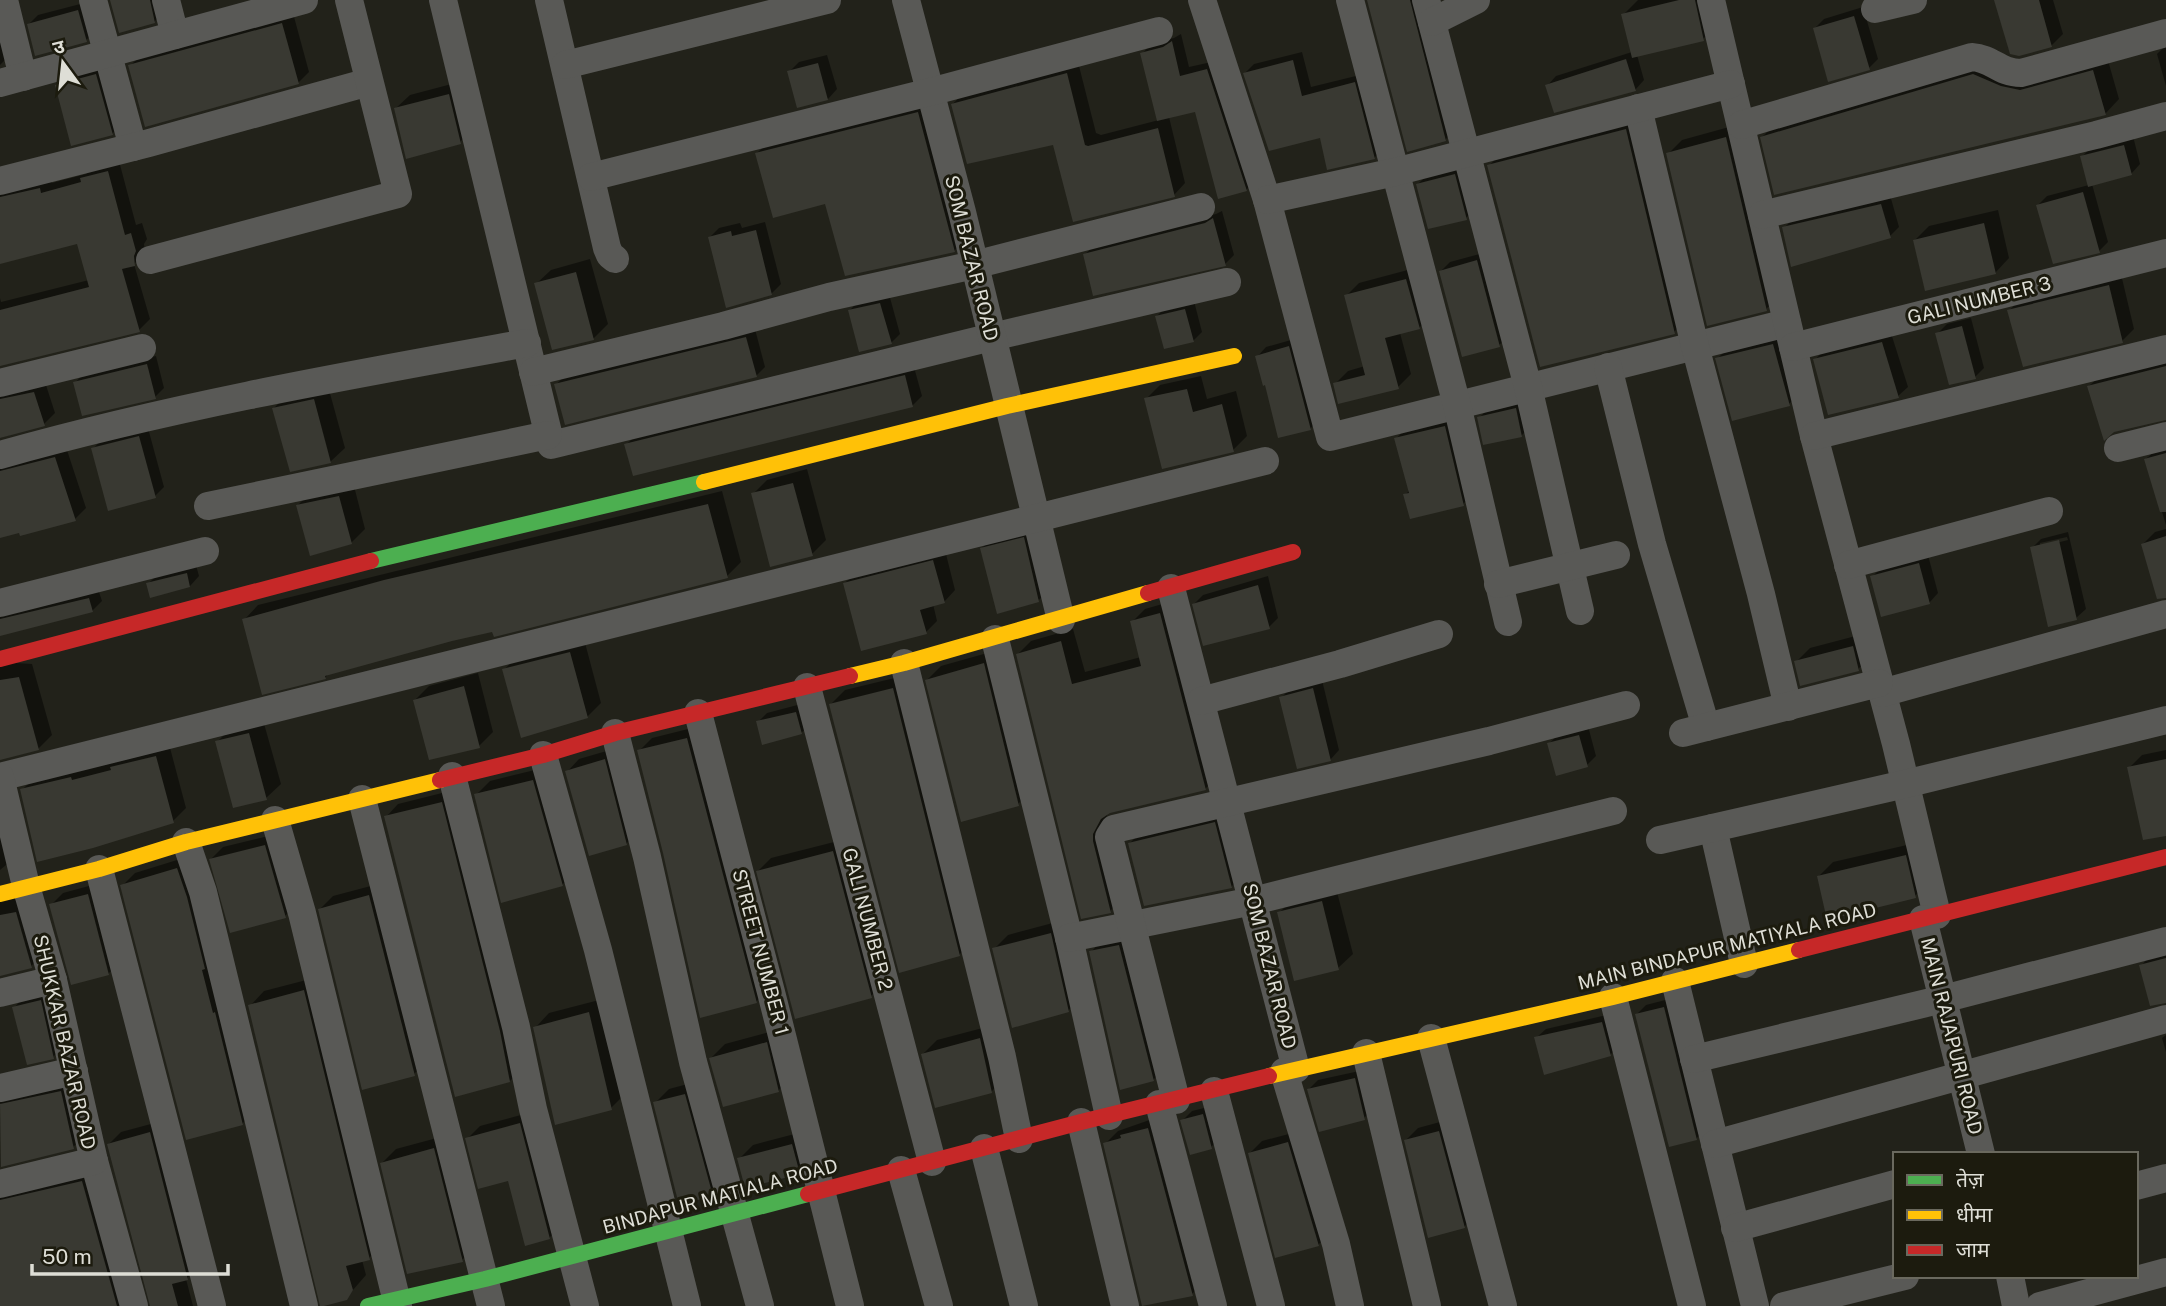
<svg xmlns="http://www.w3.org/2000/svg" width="2166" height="1306" font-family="'Public Sans','Noto Sans Devanagari',sans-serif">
<rect width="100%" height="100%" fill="#22221a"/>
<!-- shadow -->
<g fill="#0007" fill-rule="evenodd">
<polygon points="112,0 160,0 163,13 154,22"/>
<polygon points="1369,0 1424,0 1458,127 1445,140"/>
<polygon points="1638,0 1711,0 1717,25 1703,39 1637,55 1644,80 1635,90 1547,86 1556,76 1632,52 1623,15"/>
<polygon points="1996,0 2053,0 2063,34 2051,46"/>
<polygon points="88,2 96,31 86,40 29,24 38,15"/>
<polygon points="1863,7 1878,59 1869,68 1815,28 1824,19"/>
<polygon points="293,13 309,72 298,83 130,66 141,55"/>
<polygon points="0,18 16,49 0,65"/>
<polygon points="1181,34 1189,67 1216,61 1255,181 1246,190 1196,110 1169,117 1185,183 1174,195 1054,143 953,104 964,92 1078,62 1096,133 1101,135 1159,120 1142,54 1151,44 1174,38"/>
<polygon points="2166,45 2166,86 2157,54"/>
<polygon points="1302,52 1311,87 1364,74 1383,149 1374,158 1321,136 1245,73 1254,64"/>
<polygon points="827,55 837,89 828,99 789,72 799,62"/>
<polygon points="2107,57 2119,99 2105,114 1762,137 1777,123 1988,61"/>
<polygon points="110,61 126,119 112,134 57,86 71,71"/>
<polygon points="463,81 474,128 460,142 395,109 410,95"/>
<polygon points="931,100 967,238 954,251 827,202 757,153 770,141"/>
<polygon points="1638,117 1686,320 1674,332 1489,166 1501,153"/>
<polygon points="1740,124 1781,295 1766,309 1668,154 1682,140"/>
<polygon points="2133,136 2140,164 2131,174 2092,184 2108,242 2099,251 2038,205 2047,196 2089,185 2082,157 2091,147"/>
<polygon points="1469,160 1480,204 1466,218 1418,184 1432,170"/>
<polygon points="119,161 136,225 142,223 147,239 144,244 145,253 134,264 150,319 139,330 0,364 0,298 1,302 89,280 78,242 0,263 0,187 51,178 52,183 86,174 93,167"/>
<polygon points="1890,195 1899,227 1890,236 1784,228 1793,219"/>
<polygon points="1998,210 2009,258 1995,273 1915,240 1929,226"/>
<polygon points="1222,211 1234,255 1225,264 1084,255 1094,246 1216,214"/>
<polygon points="765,222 781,284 771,294 710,237 719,228 740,223 742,228"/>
<polygon points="1487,252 1509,336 1499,345 1441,271 1450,262"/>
<polygon points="590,259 608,324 594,338 554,348 536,284 551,270"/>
<polygon points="1419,267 1432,315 1419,328 1400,333 1411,374 1398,387 1335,384 1348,371 1365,366 1346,296 1359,283"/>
<polygon points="2121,274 2134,329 2122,341 2009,311 2021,298"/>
<polygon points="889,294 900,334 891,343 850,310 859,301"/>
<polygon points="1194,301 1202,332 1193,341 1157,316 1166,307"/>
<polygon points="1971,318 1984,368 1975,377 1937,334 1947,324"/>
<polygon points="755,329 765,367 756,376 556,385 565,375"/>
<polygon points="1787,331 1803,390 1789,404 1717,359 1732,344"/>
<polygon points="1891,333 1908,387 1898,396 1815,360 1824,350"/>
<polygon points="1298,338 1319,419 1310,429 1257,357 1266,347"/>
<polygon points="156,356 164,388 155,397 75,383 84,373"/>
<polygon points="2166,358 2166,418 2089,386 2102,374"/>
<polygon points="914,367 922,396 913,405 626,445 636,435"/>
<polygon points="1201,376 1207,399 1236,391 1247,436 1233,450 1146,399 1160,385"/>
<polygon points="45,382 55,413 44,424 0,438 0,385"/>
<polygon points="328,386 345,448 330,462 274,408 288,394"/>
<polygon points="1525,400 1531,426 1522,435 1479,418 1488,409"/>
<polygon points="1454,417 1472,495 1463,504 1405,495 1410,490 1396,439 1405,429"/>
<polygon points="148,428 164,487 155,496 93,449 102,439"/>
<polygon points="2166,444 2166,525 2146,459 2159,447"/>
<polygon points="66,447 86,508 75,519 0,536 0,456"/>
<polygon points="807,469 826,540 812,554 753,494 767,480"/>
<polygon points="353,482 365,529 351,543 298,505 312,491"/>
<polygon points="722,491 741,562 727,576 451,640 329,673 325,678 244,620 258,605"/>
<polygon points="1038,524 1053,586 1039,600 981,549 996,535"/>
<polygon points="2166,529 2166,596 2143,544 2155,532"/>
<path d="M2068,532L2086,609L2076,618L2032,548L2041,539ZM2067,537L2068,540L2040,547V543Z"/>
<polygon points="945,550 955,590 944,602 933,604 937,621 926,632 845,583 856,572"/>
<polygon points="1928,555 1938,593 1929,603 1872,577 1881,568"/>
<polygon points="196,565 199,576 190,586 148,584 158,574"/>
<polygon points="1268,576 1278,618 1269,627 1194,604 1203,595"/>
<polygon points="98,589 102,601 92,611 0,635 0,607"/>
<polygon points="1173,601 1218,776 1205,789 1109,811 1105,820 1105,827 1123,898 1110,911 1018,654 1031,641 1073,629 1085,672 1141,657 1132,622 1145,609"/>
<polygon points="1867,633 1873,655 1858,669 1796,662 1810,648"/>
<polygon points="584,639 601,703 587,717 504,670 518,655"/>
<polygon points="998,650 1032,790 1018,804 927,680 941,666"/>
<polygon points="0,662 32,664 52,735 38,749 0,758"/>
<polygon points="478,673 493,732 479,746 415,700 429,686"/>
<polygon points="907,675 973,941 959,955 831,704 845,690"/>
<polygon points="1322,680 1339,750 1330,760 1281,698 1290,689"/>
<polygon points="805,703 811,724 801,733 758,722 767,713"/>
<polygon points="263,720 281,784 266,798 217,742 231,728"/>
<polygon points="700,726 769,989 756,1002 639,751 652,738"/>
<polygon points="1588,726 1596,756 1587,765 1549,744 1558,734"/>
<polygon points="169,744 186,808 173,821 22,790 35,777"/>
<polygon points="617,748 639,831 626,844 567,772 579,759"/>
<polygon points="2166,750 2166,835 2129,768 2142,755"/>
<polygon points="547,767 576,871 562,885 476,795 490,781"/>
<polygon points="0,780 18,855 0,870"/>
<polygon points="454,790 523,1068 510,1081 386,817 398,804"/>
<polygon points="1229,809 1245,873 1231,887 1130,843 1144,829"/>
<polygon points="277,834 297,904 285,916 211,859 223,847"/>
<polygon points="846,839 884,983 871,996 758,871 771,858"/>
<polygon points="1920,842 1929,882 1915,896 1819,876 1833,862"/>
<polygon points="190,856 255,1111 242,1124 122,886 135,873"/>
<polygon points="100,883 121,961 108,974 51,905 63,893"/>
<polygon points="382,883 427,1061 414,1074 320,909 333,896"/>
<polygon points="1336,888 1353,954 1338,968 1279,913 1293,899"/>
<polygon points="0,897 30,900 45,953 31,966 0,975"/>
<polygon points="1064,920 1082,997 1068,1011 994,949 1008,935"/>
<polygon points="1132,933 1166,1067 1153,1080 1091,952 1104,938"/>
<polygon points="2166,952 2166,1002 2141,966 2150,956"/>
<polygon points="318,977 383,1244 369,1258 362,1260 366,1275 346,1298 250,1006 264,991"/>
<polygon points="50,992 62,1048 53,1057 14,1008 23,998"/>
<polygon points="1673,998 1705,1129 1696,1139 1636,1015 1646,1005"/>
<polygon points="603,999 625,1094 611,1108 535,1028 549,1013"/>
<polygon points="1611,1014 1619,1046 1610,1055 1536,1038 1546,1029"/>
<polygon points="994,1025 1006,1077 992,1091 923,1054 937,1040"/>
<polygon points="781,1029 792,1076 778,1091 711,1058 725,1044"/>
<polygon points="2166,1035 2166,1052 2162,1038"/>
<polygon points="1364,1070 1373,1109 1364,1118 1308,1090 1318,1080"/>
<polygon points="699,1081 726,1181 712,1195 655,1103 669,1089"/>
<polygon points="70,1083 83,1138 73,1147 2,1165 0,1094"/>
<polygon points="1212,1106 1220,1138 1211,1147 1182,1121 1192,1111"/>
<polygon points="532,1112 562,1225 549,1238 509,1179 467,1139 480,1126"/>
<polygon points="1161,1116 1205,1281 1192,1294 1105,1144 1118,1131"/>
<polygon points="1451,1119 1476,1214 1464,1227 1406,1140 1418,1128"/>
<polygon points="162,1121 200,1266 186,1279 193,1306 152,1306 109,1144 121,1132"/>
<polygon points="806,1131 813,1158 799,1172 739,1159 753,1145"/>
<polygon points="1300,1131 1331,1232 1318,1245 1250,1153 1262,1141"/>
<polygon points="448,1135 476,1246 462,1260 382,1163 396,1149"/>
<polygon points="94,1170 135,1306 0,1306 0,1186"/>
</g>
<!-- building -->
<g fill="#393932">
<polygon points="110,0 150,0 155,23 119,33"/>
<polygon points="1367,0 1410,0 1446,141 1407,152"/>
<polygon points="1679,0 1695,0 1704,41 1632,58 1621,14"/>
<polygon points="1994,0 2039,0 2052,47 2019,56 2010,54"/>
<polygon points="78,10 87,42 35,56 27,24"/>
<polygon points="1854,16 1870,70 1828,82 1813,28"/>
<polygon points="282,23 299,84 145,127 128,65"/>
<polygon points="1172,41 1180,76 1207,69 1247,191 1218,199 1195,112 1157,121 1140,53 1163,47"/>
<polygon points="1626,59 1636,91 1554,113 1545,85"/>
<polygon points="1293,60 1302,96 1355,82 1375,159 1327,170 1320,138 1269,151 1243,73"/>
<polygon points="818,63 828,100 797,108 787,71"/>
<polygon points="2093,70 2106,115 1774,195 1760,137 1973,74 2001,86 2020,90"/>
<polygon points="1067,73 1085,145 1088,146 1158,128 1175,197 1073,222 1053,145 967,164 951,104"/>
<polygon points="96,74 113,135 71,146 55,85"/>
<polygon points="449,94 461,144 406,159 394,108"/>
<polygon points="918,112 955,252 845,276 825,204 773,218 755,153"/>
<polygon points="1626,129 1675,334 1540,367 1487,165"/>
<polygon points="1726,137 1767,311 1707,326 1666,153"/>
<polygon points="2124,145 2132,175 2088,187 2080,156"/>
<polygon points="108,171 125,235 131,233 136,251 134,256 135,266 122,269 140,332 0,366 0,310 89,287 77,244 0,264 0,197 40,188 41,193 81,182 80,178"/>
<polygon points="1455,174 1467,220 1428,229 1416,184"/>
<polygon points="2083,192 2100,253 2053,264 2036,205"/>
<polygon points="1881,204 1891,238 1791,267 1782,227"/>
<polygon points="1213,218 1226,266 1093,296 1083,254 1205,223"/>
<polygon points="1984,223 1996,274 1925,291 1913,240"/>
<polygon points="756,230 772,295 726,308 708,237 731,231 732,236"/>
<polygon points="1477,260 1500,347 1462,357 1439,271"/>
<polygon points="576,272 594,340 552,350 534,283"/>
<polygon points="1406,279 1420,329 1385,338 1399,389 1338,404 1333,383 1365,375 1344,295"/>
<polygon points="2109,285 2123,343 2023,367 2007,310"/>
<polygon points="880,303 892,344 859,352 848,310"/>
<polygon points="1185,309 1194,342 1164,349 1155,316"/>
<polygon points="1962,326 1976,379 1949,385 1935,333"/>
<polygon points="746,337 757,377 565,425 554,384"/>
<polygon points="1882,342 1899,398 1828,415 1813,359"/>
<polygon points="1773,344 1790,406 1732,421 1715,358"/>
<polygon points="1289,346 1311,430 1278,438 1265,385 1263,386 1255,356"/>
<polygon points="147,364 156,399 82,416 73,382"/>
<polygon points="2166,366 2166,420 2114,432 2104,441 2087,386"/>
<polygon points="905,375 913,407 633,476 624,444"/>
<polygon points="1187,389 1193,412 1222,404 1234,452 1162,469 1144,398"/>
<polygon points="34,392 45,426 0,438 0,399"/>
<polygon points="314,399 331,463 290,472 272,408"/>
<polygon points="1516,408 1522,437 1483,445 1477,417"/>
<polygon points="1445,426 1464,506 1410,519 1403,494 1409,493 1394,438"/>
<polygon points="139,436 156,498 108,511 91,448"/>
<polygon points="2166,453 2166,512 2160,512 2144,459"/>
<polygon points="55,457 76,521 20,536 19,533 0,538 0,471"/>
<polygon points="793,483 813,556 770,567 751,493"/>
<polygon points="339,496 352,544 310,556 296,505"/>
<polygon points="708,504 728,578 494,637 492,632 452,641 325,676 326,679 262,695 242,619 384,580"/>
<polygon points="2166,536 2166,598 2157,599 2141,544"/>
<polygon points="1024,537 1039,602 997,614 980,548"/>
<polygon points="2059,540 2077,620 2048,627 2030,547"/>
<polygon points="933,560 945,603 920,610 927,634 861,651 843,583"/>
<polygon points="1919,563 1930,604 1881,617 1870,576"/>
<polygon points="187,573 190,587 150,598 146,583"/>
<polygon points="1258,585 1270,629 1203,646 1192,604"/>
<polygon points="89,598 93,612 0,636 0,619"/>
<polygon points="1160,613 1206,790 1110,813 1101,819 1093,834 1093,841 1111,913 1081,919 1016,654 1061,641 1072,684 1141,666 1130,621"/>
<polygon points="1853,646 1859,671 1800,686 1794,661"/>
<polygon points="570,652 588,718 521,738 502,669"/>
<polygon points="984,663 1019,806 961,822 925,680"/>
<polygon points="19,677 39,750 0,760 0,680"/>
<polygon points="464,686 480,748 429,760 413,700"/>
<polygon points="893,688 960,956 899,973 829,704"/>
<polygon points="1313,688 1331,761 1297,769 1279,697"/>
<polygon points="796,712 802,734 762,745 756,721"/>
<polygon points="249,733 267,800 233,808 215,741"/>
<polygon points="1579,735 1588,767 1556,776 1547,743"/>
<polygon points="687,738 757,1003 700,1018 663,853 637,750"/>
<polygon points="156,756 174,823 93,848 37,862 20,789 71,777 72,780 111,770 110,767"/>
<polygon points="605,759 627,845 589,856 565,771"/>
<polygon points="2166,759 2166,836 2143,840 2127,767"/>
<polygon points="533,780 563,886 501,903 474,794"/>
<polygon points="442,802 500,1031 510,1082 455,1097 384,816"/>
<polygon points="1215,822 1232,888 1144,906 1128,843"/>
<polygon points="265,845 286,918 230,933 209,859"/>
<polygon points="833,851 872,998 795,1019 756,871"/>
<polygon points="1906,855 1916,898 1827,920 1817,876"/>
<polygon points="177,868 187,897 205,969 202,970 213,1013 215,1012 243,1125 186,1140 120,885"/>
<polygon points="88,894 109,975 71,985 49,904"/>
<polygon points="369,895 415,1076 362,1090 318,909"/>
<polygon points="1322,901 1339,970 1294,981 1277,912"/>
<polygon points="16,912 32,968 0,976 0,915"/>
<polygon points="1051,933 1069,1012 1012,1028 992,948"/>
<polygon points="1119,945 1154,1081 1120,1090 1089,951"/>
<polygon points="2166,958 2166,1003 2150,1006 2139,965"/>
<polygon points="304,990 370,1260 346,1266 353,1290 347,1300 324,1306 320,1306 248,1005"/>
<polygon points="41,1000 54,1059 27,1065 12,1007"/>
<polygon points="1664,1007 1697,1140 1669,1147 1635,1014"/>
<polygon points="589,1012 612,1110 555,1125 533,1027"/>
<polygon points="1602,1022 1611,1056 1544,1075 1534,1037"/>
<polygon points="980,1038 992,1093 935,1108 921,1054"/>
<polygon points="767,1042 779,1092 723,1107 709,1058"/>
<polygon points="1355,1078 1365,1120 1319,1132 1307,1089"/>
<polygon points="61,1091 74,1149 1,1167 0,1104"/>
<polygon points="685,1094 713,1196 679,1205 653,1102"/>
<polygon points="1203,1114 1212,1149 1190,1155 1180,1120"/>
<polygon points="520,1123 550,1239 525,1246 508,1181 478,1189 465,1138"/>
<polygon points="1148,1128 1193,1296 1142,1306 1103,1143 1121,1138 1120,1135"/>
<polygon points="1439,1131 1465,1228 1428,1238 1404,1140"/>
<polygon points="150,1132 188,1280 172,1284 178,1306 150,1306 107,1144"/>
<polygon points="1288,1142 1319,1246 1275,1258 1248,1153"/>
<polygon points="792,1144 800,1174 745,1188 737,1158"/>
<polygon points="434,1148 463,1262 407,1274 380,1163"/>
<polygon points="82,1181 117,1306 0,1306 0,1200"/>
</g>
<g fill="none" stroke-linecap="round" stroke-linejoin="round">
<!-- street -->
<g stroke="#595956" stroke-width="28">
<polyline points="4,0 23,77"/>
<polyline points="93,0 133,147"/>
<polyline points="166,0 175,35"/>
<polyline points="443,0 551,445 992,337 1227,282"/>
<polyline points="549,0 607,248 610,255 615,259"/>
<polyline points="906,0 962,212 1061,620"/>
<polyline points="1202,0 1267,200 1330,437 1787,323"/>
<polyline points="1350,0 1457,405 1508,622"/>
<polyline points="1426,0 1528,387 1580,611"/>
<polyline points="1711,0 1814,436 1896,744 1937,915"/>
<polyline points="1875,9 1913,0"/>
<polyline points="1432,22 1476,0"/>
<polyline points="565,65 827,0"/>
<polyline points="0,83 304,0"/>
<polyline points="1638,108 1695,346 1761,594 1788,707"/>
<path d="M1741,125L1972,57C1992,58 1999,73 2021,73L2166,33"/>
<polyline points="591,177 930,92 1159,31"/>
<polyline points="0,181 149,143 369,82"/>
<polyline points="1267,200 1395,172 1731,84"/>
<polyline points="1762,215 2096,135 2166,116"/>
<polyline points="150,260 398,194 349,0"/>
<polyline points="1793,347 2166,253"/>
<polyline points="1608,367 1652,544 1706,727"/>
<polyline points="533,372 723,326 829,297 974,265 1201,207"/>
<polyline points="0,383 142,348"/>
<polyline points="1814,436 2166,349"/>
<polyline points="2118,448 2166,436"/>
<path d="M0,455C173,406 350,375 527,343"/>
<polyline points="208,506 548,435"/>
<polyline points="1848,565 2049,511"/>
<polyline points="1498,584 1616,555"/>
<polyline points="1171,588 1296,1069"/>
<polyline points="0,603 205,551"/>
<polyline points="995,639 1069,938 1109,1116"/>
<polyline points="904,663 1002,1057 1019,1139"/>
<polyline points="807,687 932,1162"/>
<polyline points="1882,693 2166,614"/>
<polyline points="1201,701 1340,664 1439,634"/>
<polyline points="698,713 771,992 850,1306"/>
<polyline points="615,733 647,857 693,1062 760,1306"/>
<polyline points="1683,733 1879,683"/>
<polyline points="543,755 598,950 687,1306"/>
<polyline points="452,776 516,1027 533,1109 585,1306"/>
<path d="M0,777C422,675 842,563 1265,461"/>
<polyline points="0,777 26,886 53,980 94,1161 134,1306"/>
<polyline points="362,799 491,1306"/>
<polyline points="275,820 302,913 398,1306"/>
<polyline points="1713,828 1744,964"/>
<polyline points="1660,840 1905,784 2166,720"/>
<polyline points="186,842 203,892 304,1306"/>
<polyline points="99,869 212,1306"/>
<polyline points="1923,919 1981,1154"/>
<polyline points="1069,938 1253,901 1613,811"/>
<polyline points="1675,981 1755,1306"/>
<polyline points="0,993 53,980"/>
<polyline points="1613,997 1692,1306"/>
<polyline points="1431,1038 1503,1306"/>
<polyline points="1366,1053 1427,1306"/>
<polyline points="1694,1059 1943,999 2166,941"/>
<polyline points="1284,1072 1336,1244 1350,1306"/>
<polyline points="0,1088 74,1071"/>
<polyline points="1214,1091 1271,1306"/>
<polyline points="1176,1100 1109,837 1114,829 1489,741 1626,705"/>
<polyline points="1159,1104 1213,1306"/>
<polyline points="1081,1122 1125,1306"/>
<polyline points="1715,1144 2166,1019"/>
<polyline points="984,1148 1024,1306"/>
<polyline points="901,1170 939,1306"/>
<polyline points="0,1184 94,1161"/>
<polyline points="2136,1186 2166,1178"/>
<polyline points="1735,1228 1895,1184"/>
<polyline points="2010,1276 2016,1306"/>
<polyline points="1784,1306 1905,1276"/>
<polyline points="2040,1306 2166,1272"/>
</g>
<!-- fast -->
<g stroke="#4caf50" stroke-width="16">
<polyline points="371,561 704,482"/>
<polyline points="368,1306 485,1279 808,1194"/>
</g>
<!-- slow -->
<g stroke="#ffc107" stroke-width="16">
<polyline points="704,482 1007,406 1234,356"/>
<polyline points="850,676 904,663 1148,593"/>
<polyline points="0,894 99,869 186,842 440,780"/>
<polyline points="1269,1076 1613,997 1799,950"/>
</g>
<!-- jam -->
<g stroke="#c62828" stroke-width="16">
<polyline points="1148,593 1293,552"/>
<polyline points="0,659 371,561"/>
<polyline points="440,780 543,755 615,733 850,676"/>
<polyline points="1799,950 2166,857"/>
<polyline points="808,1194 1081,1122 1269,1076"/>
</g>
</g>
<g text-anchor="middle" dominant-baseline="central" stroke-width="6" stroke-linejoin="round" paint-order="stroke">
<!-- street labels -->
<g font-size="19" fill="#deded6" stroke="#1c1b0e">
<text transform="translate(972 258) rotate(76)">SOM BAZAR ROAD</text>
<text transform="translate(1979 300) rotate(-14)">GALI NUMBER 3</text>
<text transform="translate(868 919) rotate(75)">GALI NUMBER 2</text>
<text transform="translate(1727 946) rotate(-14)">MAIN BINDAPUR MATIYALA ROAD</text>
<text transform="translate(761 952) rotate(75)">STREET NUMBER 1</text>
<text transform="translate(1270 966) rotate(76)">SOM BAZAR ROAD</text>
<text transform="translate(1952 1036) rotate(76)">MAIN RAJAPURI ROAD</text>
<text transform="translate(65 1042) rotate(77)">SHUKKAR BAZAR ROAD</text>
<text transform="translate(720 1196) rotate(-15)">BINDAPUR MATIALA ROAD</text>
</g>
</g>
<!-- legend -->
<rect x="1893" y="1152" width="245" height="126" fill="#1c1b0e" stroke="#6a695e" stroke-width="2"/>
<rect x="1907" y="1175" width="35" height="10" fill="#4caf50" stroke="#6a695e" stroke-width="2"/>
<text x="1956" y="1187" font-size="21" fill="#deded6">तेज़</text>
<rect x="1907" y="1210" width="35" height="10" fill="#ffc107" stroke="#6a695e" stroke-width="2"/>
<text x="1956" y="1222" font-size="21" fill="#deded6">धीमा</text>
<rect x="1907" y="1245" width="35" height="10" fill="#c62828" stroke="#6a695e" stroke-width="2"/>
<text x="1956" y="1257" font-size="21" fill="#deded6">जाम</text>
<!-- north arrow -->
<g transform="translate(63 63) rotate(345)" stroke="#1c1b0e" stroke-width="5" paint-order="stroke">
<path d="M0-5L12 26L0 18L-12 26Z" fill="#deded6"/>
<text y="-10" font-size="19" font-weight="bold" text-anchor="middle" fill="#deded6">उ</text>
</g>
<!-- scale -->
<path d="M32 1264v10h196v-10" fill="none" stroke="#deded6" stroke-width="3.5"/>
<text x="42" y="1264" font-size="21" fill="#deded6" stroke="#1c1b0e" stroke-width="5" paint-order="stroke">50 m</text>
</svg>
